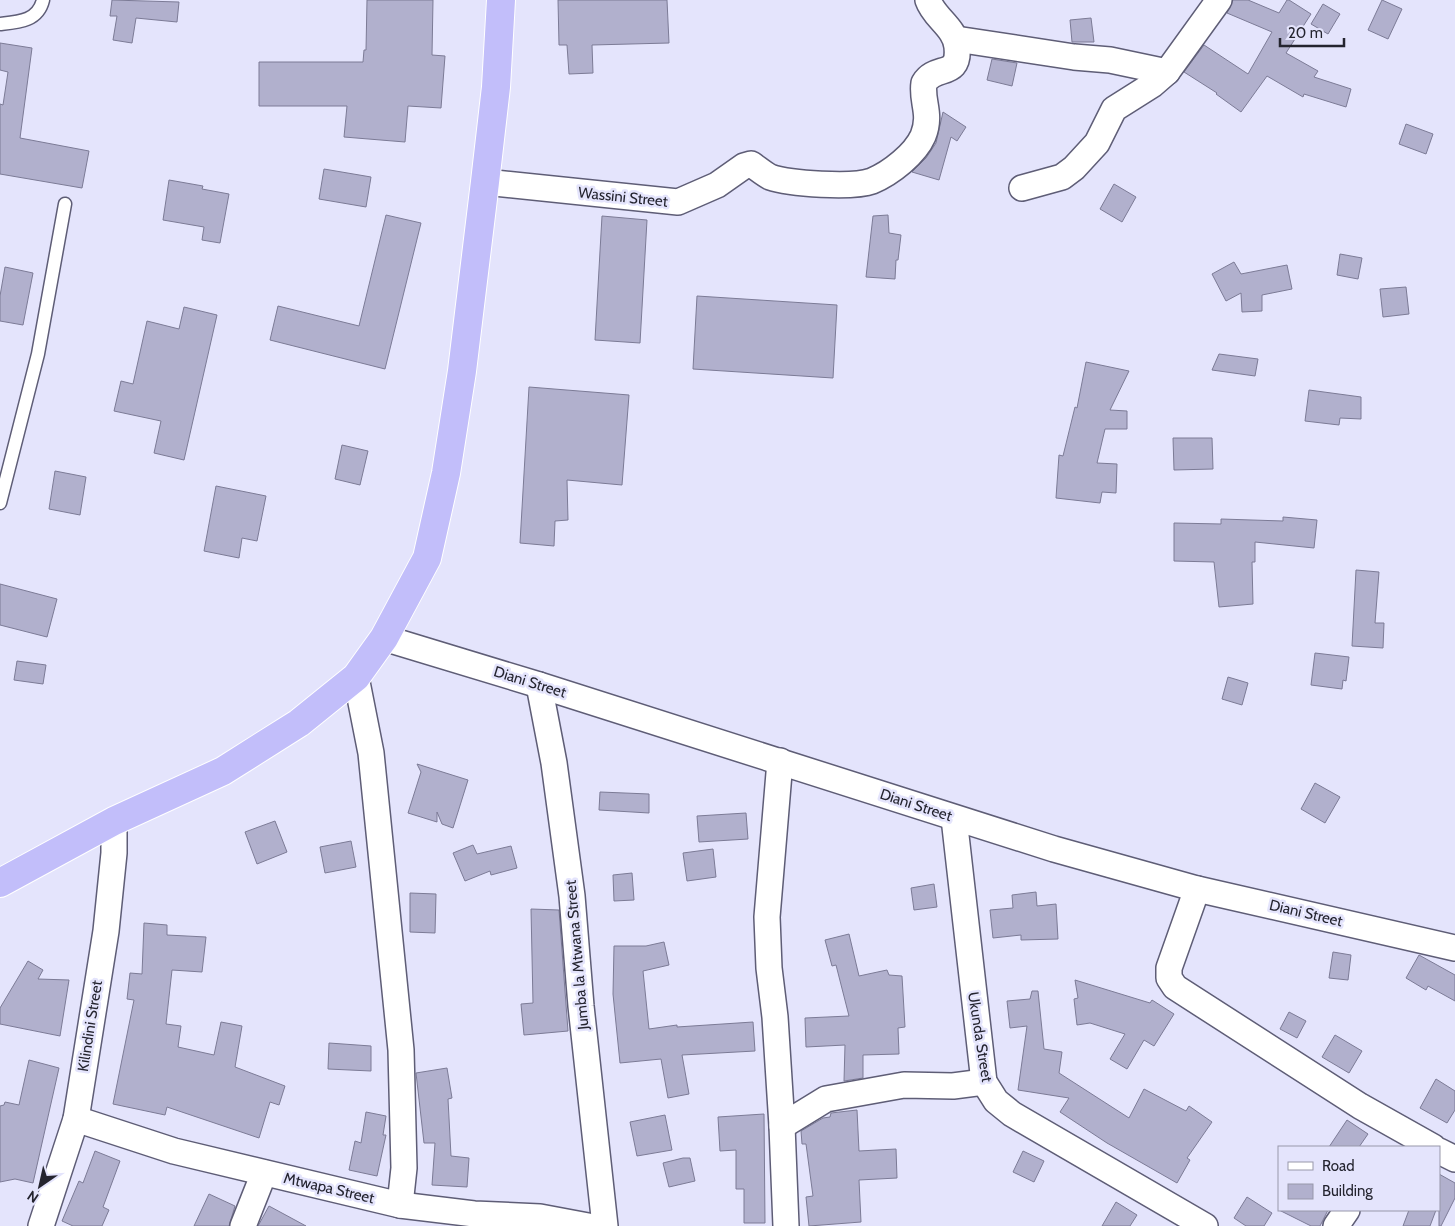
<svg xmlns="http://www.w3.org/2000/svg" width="1455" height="1226" font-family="Cabin,sans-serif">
<rect width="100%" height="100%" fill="#e4e4fc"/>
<!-- building -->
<g fill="#b1b0cd" stroke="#7c7b96">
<polygon points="112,0 179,2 177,22 136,18 132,43 113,40 117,16 110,16"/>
<polygon points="367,0 433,0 432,55 445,56 441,108 408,106 405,142 344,137 347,106 259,106 259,62 363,62 364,50 366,50"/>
<polygon points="558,0 667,0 669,43 592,45 593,73 569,74 567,45 559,45"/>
<polygon points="1233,0 1248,0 1279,13 1287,0 1289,0 1311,14 1286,53 1318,71 1314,77 1351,89 1346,107 1304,94 1303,97 1267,76 1241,112 1216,94 1217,93 1184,72 1204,45 1248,74 1272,32 1227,13"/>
<polygon points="1382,0 1402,9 1388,39 1368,30"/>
<polygon points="1323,4 1340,14 1328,34 1311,24"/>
<polygon points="1091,18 1094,42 1072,42 1070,20"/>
<polygon points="0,43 32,48 20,138 89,151 82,188 0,174 0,104 3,105 8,72 0,70"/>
<polygon points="992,59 1017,63 1012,86 987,80"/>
<polygon points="943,112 966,127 957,141 951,137 939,180 912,172 926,158 936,143"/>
<polygon points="1406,124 1433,134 1426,154 1399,144"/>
<polygon points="324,169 371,177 366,207 319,199"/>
<polygon points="169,180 203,186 202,189 229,194 220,243 202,240 204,227 163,220"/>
<polygon points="1114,184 1136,197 1122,222 1100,209"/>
<polygon points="386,215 421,223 385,369 270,340 278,306 359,326"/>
<polygon points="888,215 889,233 901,235 898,260 896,260 895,279 866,277 873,216"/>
<polygon points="602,216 647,220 640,343 595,340"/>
<polygon points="1340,254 1362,258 1358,279 1337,275"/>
<polygon points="1234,262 1241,274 1287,265 1292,289 1262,295 1262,311 1242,312 1241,293 1226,301 1212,274"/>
<polygon points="5,267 33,273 23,325 0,321 0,296"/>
<polygon points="1406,287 1409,314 1383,317 1380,289"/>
<polygon points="697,296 837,305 833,378 693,369"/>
<polygon points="184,307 217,315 184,460 154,453 161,421 114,411 121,381 133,384 147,321 179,329"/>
<polygon points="1219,354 1258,359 1255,376 1212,370"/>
<polygon points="1086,362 1129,371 1110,410 1127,411 1127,429 1105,429 1097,463 1117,464 1116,493 1102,492 1100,503 1056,498 1059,455 1063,456 1075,407 1077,408"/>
<polygon points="529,387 629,395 622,485 567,480 568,520 555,521 554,546 520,543"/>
<polygon points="1309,390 1361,397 1361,419 1340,418 1339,425 1305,421"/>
<polygon points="1173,438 1212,438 1213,469 1174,470"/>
<polygon points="342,445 368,451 360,485 335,479"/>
<polygon points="55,471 86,477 80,515 49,509"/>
<polygon points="216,486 266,496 257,541 242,538 239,558 204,551"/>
<polygon points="1283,517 1317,520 1314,548 1255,542 1255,562 1252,562 1253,604 1219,607 1214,562 1174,561 1174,523 1221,524 1221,519 1283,521"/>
<polygon points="1356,570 1379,572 1375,623 1384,623 1383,648 1352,646"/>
<polygon points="0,584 57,599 47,637 0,625"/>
<polygon points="1315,653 1349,657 1346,681 1343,680 1342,689 1311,685"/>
<polygon points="17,661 46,665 43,684 14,680"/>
<polygon points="1228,677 1248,683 1242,705 1222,699"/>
<polygon points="417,764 468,780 453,828 442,824 437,812 437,822 408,813 421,772"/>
<polygon points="1315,783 1340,797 1325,823 1301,809"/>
<polygon points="600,792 649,794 649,813 599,810"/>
<polygon points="746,813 748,839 699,842 697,816"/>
<polygon points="275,821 287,852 257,864 245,832"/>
<polygon points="351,841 356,867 325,873 320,847"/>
<polygon points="473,845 477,854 511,846 517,868 491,875 490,871 465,881 453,853"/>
<polygon points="713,849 716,877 687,881 683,853"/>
<polygon points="632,873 634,900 614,901 613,875"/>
<polygon points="934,884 937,907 914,910 911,888"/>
<polygon points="1036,892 1037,906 1056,904 1058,939 1021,940 1021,935 993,938 990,910 1013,908 1012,895"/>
<polygon points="410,893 436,894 435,933 410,932"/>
<polygon points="531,909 559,910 568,1031 524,1035 521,1004 533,1003"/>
<polygon points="144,923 167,925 167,935 206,937 202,972 172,970 166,1024 181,1026 178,1047 214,1055 221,1022 242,1026 235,1067 285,1086 279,1105 270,1102 259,1138 167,1107 165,1115 113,1104 134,1000 127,999 130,973 142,974"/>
<polygon points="849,934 859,976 887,970 889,975 902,976 905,1027 898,1028 899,1054 863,1055 863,1078 844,1081 845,1045 806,1047 805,1018 849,1016 836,965 832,966 825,940"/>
<polygon points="664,942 669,965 643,971 649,1029 677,1025 677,1027 753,1022 755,1051 682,1055 689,1094 668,1098 661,1059 620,1063 613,994 614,946 646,946"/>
<polygon points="1333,952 1351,955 1348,980 1329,978"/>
<polygon points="1419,955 1455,975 1455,1001 1428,986 1426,990 1406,978"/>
<polygon points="28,961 43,970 38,979 69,980 60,1036 0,1024 0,1008"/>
<polygon points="1075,980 1150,1003 1152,1000 1174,1014 1154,1046 1144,1040 1127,1069 1110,1059 1125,1034 1090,1023 1077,1025 1074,999 1078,998"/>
<polygon points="1032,991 1038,991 1044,1049 1062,1052 1059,1073 1129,1118 1144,1089 1186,1111 1189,1106 1212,1122 1187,1158 1190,1160 1177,1183 1107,1143 1060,1112 1069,1098 1018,1090 1027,1026 1010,1028 1007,1001 1030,999"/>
<polygon points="1289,1012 1306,1021 1297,1038 1280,1029"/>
<polygon points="1335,1035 1362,1051 1349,1073 1322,1057"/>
<polygon points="329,1043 371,1046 371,1071 328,1069"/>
<polygon points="29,1060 59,1068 33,1183 15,1179 0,1182 0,1106 4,1105 5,1102 19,1105"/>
<polygon points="447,1068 452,1098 448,1099 451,1156 469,1158 467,1187 432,1185 435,1143 424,1143 416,1073"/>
<polygon points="1436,1079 1455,1091 1455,1110 1447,1123 1420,1108"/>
<polygon points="857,1110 859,1151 896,1149 897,1178 859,1180 861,1222 809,1226 806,1197 813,1196 806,1144 802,1144 801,1131 823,1118 830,1117 831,1113"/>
<polygon points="366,1112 386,1116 383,1135 386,1135 377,1176 349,1170 355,1141 361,1143"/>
<polygon points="764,1114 765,1223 744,1223 744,1189 736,1189 736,1150 720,1151 718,1117"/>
<polygon points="665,1115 672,1150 637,1156 630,1122"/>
<polygon points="1347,1120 1368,1134 1359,1147 1329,1147"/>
<polygon points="95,1151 120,1161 103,1207 109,1210 102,1226 73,1226 62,1221 79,1181 83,1183"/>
<polygon points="1023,1151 1044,1161 1034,1182 1013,1172"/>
<polygon points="683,1158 690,1158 695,1181 669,1187 663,1163"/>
<polygon points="1439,1174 1455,1183 1455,1198 1441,1226 1439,1226"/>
<polygon points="209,1194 235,1206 229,1226 194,1226"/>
<polygon points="1247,1197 1272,1213 1264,1226 1246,1226 1234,1218"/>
<polygon points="1116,1202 1137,1215 1130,1226 1102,1226"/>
<polygon points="269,1206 306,1226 258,1226"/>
<polygon points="1279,1210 1328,1210 1320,1226 1311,1226"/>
<polygon points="1409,1210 1436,1210 1430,1226 1403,1226"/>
</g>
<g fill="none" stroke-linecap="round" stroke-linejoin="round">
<!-- service casing -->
<g stroke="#5e5d76" stroke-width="15">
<g id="service">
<path d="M0,24C19,22 38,21 43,0"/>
<polyline points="0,503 38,354 65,204"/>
</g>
</g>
<!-- minor casing -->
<g stroke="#5e5d76" stroke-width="28">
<g id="minor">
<polyline points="956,39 1074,57 1110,60 1167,72"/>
<path d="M485,182L678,202L717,185L744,166L751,164C757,168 764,174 770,177C790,184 853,188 872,181C891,173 915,154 923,136C932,113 921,102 924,83C935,64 960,79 957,47C955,27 934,18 928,0"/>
<polyline points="1022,188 1062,177 1074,168 1097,143 1114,109 1152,85 1167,72 1219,0"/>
<polyline points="384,638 539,685 1054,849 1197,889 1455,948"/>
<polyline points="356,677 371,753 401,1050 404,1168 400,1205"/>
<polyline points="539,685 554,763 572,896 581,1006 605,1226"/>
<polyline points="780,761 767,917 769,968 775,1017 782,1126 786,1226"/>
<polyline points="954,818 984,1082 996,1101 1012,1114 1205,1226"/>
<polyline points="1197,889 1169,968 1169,978 1175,987 1360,1106 1433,1147"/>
<polyline points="76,1119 174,1151 400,1205 474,1214 540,1217 588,1226"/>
<polyline points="782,1126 826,1099 904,1085 953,1086 984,1082"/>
<polyline points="1439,1151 1455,1159"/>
<polyline points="41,1226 76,1119 106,931 114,853 114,821"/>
<polyline points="243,1226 264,1173"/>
<polyline points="1336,1226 1347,1210"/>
</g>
</g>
<!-- trunk casing -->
<g stroke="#fff" stroke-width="30">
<polyline id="trunk" points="0,883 114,821 223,771 299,723 356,677 384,638 427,558 446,473 462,371 485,182 496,87 501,0"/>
</g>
<!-- service -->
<use href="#service" stroke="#fff" stroke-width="12"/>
<!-- minor -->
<use href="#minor" stroke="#fff" stroke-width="25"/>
<!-- trunk -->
<use href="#trunk" stroke="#c2befa" stroke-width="28"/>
</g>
<g text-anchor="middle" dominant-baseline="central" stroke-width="5" stroke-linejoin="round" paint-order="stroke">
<!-- street labels -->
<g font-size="15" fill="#24242f" stroke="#e4e4fc">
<text transform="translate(623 197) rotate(6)">Wassini Street</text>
<text transform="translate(530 682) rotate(17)">Diani Street</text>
<text transform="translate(916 805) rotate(18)">Diani Street</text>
<text transform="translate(1306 913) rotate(13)">Diani Street</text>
<text transform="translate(577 955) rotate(-95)">Jumba la Mtwana Street</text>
<text transform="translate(90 1026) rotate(-81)">Kilindini Street</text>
<text transform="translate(980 1037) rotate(81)">Ukunda Street</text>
<text transform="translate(329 1188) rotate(13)">Mtwapa Street</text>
</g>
</g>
<!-- legend -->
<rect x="1278" y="1146" width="162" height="65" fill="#e4e4fc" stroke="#9797aa"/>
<rect x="1288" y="1162" width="25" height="8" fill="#ffffff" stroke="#9797aa"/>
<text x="1322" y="1171" font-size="15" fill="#24242f">Road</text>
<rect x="1288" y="1184" width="25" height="15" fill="#b1b0cd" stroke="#9797aa"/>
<text x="1322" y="1196" font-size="15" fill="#24242f">Building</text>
<!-- north arrow -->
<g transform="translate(40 1186) rotate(214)" stroke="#e4e4fc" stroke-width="4" paint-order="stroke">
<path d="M0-4L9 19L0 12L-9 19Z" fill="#24242f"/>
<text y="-8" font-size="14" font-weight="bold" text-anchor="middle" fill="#24242f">N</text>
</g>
<!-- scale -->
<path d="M1280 38v8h64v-8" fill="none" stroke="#24242f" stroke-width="2.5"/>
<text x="1288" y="38" font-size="15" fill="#24242f" stroke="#e4e4fc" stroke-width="4" paint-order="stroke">20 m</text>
</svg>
